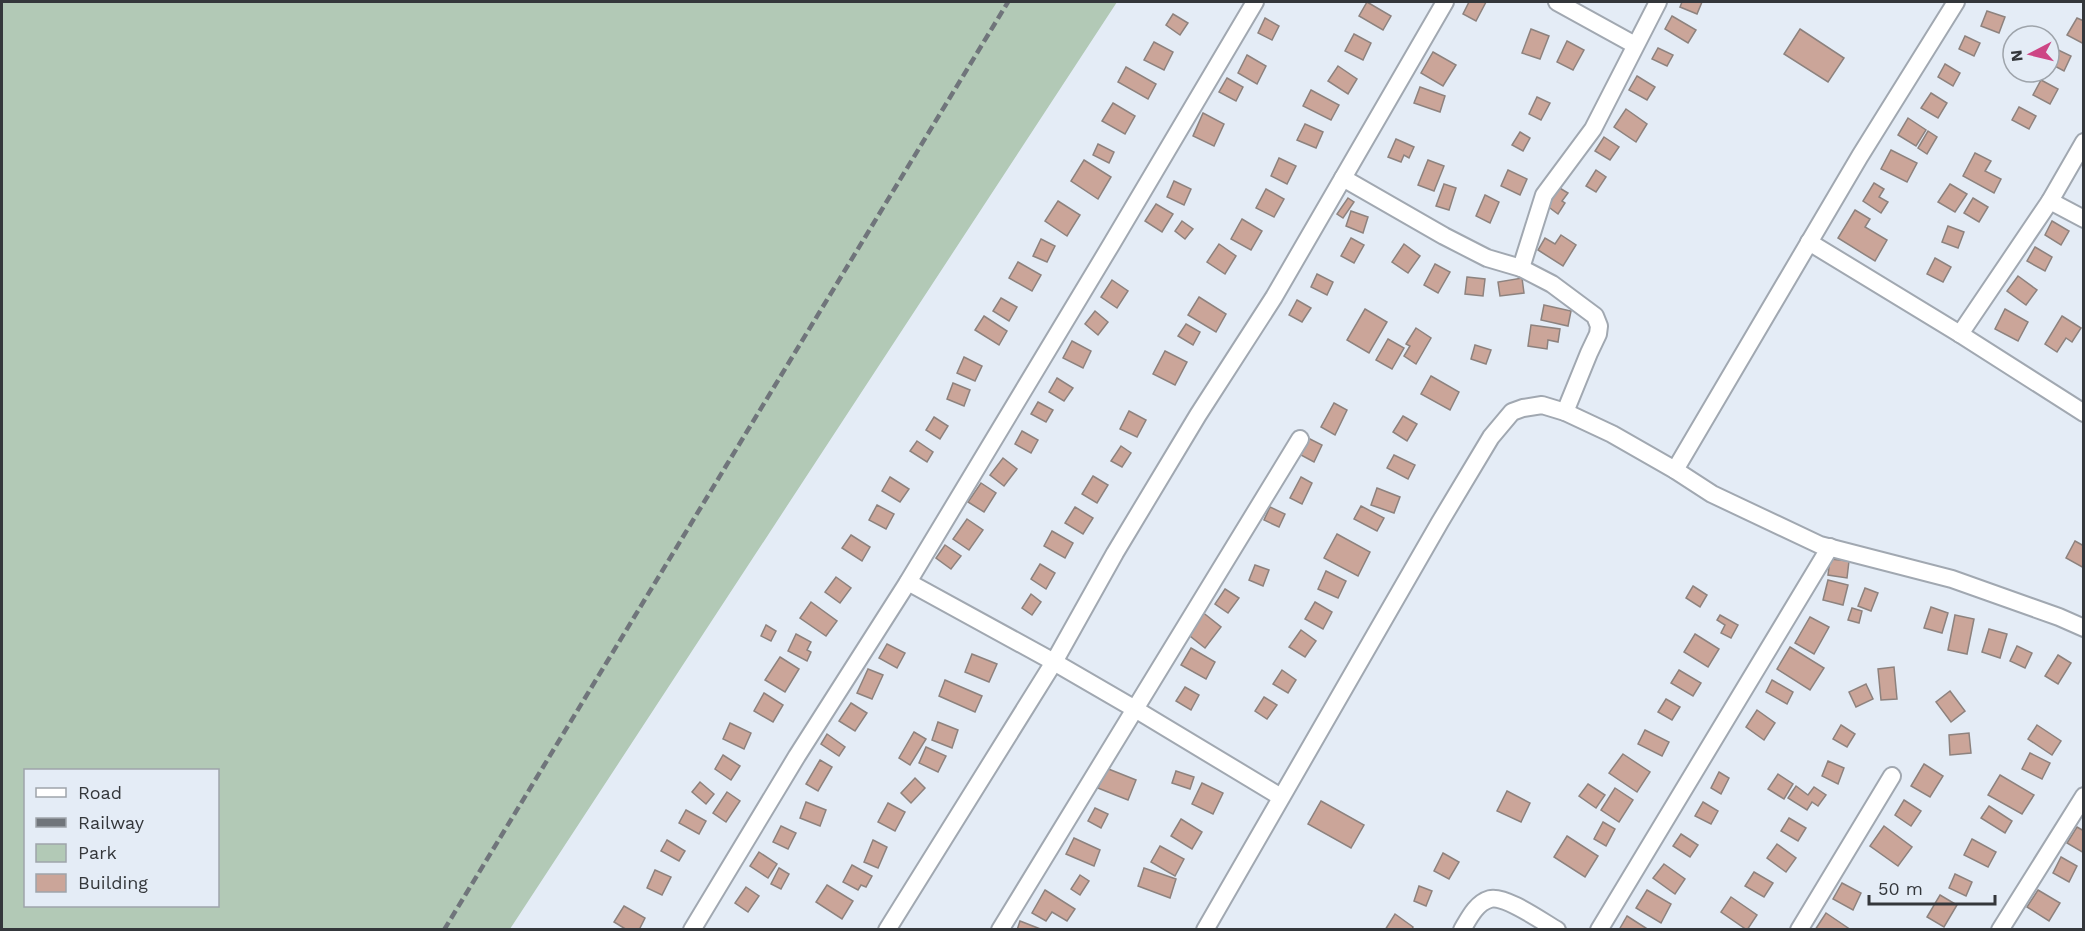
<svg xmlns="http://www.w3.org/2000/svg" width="2085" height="931" font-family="'Work Sans',sans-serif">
<rect width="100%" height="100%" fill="#e4ecf6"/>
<!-- green -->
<path fill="#b2c9b6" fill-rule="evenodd" d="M2,2H1117L510,929L2,930ZM26,770H218V906H26Z"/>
<!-- building -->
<g fill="#cba599" stroke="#8d827e" stroke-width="1.5">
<polygon points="1367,2 1391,16 1383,30 1359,16"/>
<polygon points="1469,2 1486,2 1476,21 1463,14"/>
<polygon points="1682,2 1702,2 1697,14 1680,7"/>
<polygon points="1987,11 2005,17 1999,33 1981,26"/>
<polygon points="1173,14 1188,23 1180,35 1166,25"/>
<polygon points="1672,16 1696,30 1688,43 1665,29"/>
<polygon points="1265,18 1279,26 1272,40 1258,33"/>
<polygon points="2077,18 2084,21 2084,44 2067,35"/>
<polygon points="1531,29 1549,36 1540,59 1522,53"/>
<polygon points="1800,29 1844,58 1828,82 1784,54"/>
<polygon points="1354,34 1371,43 1363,60 1345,51"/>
<polygon points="1965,36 1980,43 1974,56 1959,49"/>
<polygon points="1567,41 1584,50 1573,70 1557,62"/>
<polygon points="1154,42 1173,52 1164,70 1144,60"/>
<polygon points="1658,48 1673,55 1667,66 1652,59"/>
<polygon points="2054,48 2071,56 2064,71 2049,63 2049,58"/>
<polygon points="1433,52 1456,65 1443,86 1421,73"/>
<polygon points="1247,55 1266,66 1257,84 1238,73"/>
<polygon points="1945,64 1960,73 1953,86 1938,77"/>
<polygon points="1338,66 1357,79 1348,94 1328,81"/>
<polygon points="1126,67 1156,84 1148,99 1118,82"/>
<polygon points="1637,76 1655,87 1647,100 1629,90"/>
<polygon points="1227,78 1243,87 1236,101 1219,92"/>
<polygon points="2041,80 2058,89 2050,104 2033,95"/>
<polygon points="1420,87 1445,96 1440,112 1414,103"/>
<polygon points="1311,90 1339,105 1331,120 1303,106"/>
<polygon points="1931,93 1947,103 1938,118 1921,108"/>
<polygon points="1537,97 1550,103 1541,120 1529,114"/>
<polygon points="1113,103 1135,116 1125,134 1102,121"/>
<polygon points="2019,107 2036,116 2029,129 2012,120"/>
<polygon points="1626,109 1647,124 1636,142 1614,127"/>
<polygon points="1203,113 1224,124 1214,146 1193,136"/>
<polygon points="1908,118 1926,130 1916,146 1898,135"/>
<polygon points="1305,124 1323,132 1316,148 1297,140"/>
<polygon points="1928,131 1937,137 1927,154 1918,148"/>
<polygon points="1520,132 1530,138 1523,151 1512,145"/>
<polygon points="1604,137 1619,147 1610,160 1595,151"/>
<polygon points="1396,139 1414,147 1409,158 1404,155 1401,162 1388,157"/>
<polygon points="1098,144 1114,152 1109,163 1093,155"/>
<polygon points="1891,150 1917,163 1907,182 1881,169"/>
<polygon points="1975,153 1991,161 1985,171 2001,179 1994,193 1963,176"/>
<polygon points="1279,158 1296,166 1287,184 1271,176"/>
<polygon points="1084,160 1111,177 1098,199 1071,181"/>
<polygon points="1428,160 1444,166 1434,191 1418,185"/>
<polygon points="1508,170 1527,179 1520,195 1501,186"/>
<polygon points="1596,170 1606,177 1596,192 1586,186"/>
<polygon points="1174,181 1191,189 1184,205 1167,197"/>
<polygon points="1874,183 1884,189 1879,197 1888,202 1881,213 1863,201"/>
<polygon points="1444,184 1456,188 1449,210 1436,206"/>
<polygon points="1950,184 1967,194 1955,212 1938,202"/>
<polygon points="1558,187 1568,193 1562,201 1565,203 1558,214 1546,205"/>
<polygon points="1266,189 1284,199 1274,217 1256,208"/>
<polygon points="1485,195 1499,202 1490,223 1476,216"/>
<polygon points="1348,198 1354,202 1343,218 1337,214"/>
<polygon points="1973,198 1988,207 1979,222 1964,213"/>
<polygon points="1058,201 1080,215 1067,236 1045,221"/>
<polygon points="1156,204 1173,214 1162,232 1145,221"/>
<polygon points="1855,210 1870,219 1865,227 1887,240 1875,261 1838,238"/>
<polygon points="1351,211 1368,217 1363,233 1346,226"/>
<polygon points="1242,219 1262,231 1251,250 1231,239"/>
<polygon points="1182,221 1193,229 1185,239 1175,231"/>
<polygon points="2052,221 2069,231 2061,245 2045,235"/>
<polygon points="1948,226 1964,232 1958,248 1942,242"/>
<polygon points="1561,235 1576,245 1563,266 1538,250 1545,238 1555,244"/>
<polygon points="1351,238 1364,245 1354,263 1341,256"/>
<polygon points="1041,239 1055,246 1047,262 1033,256"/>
<polygon points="1219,244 1236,256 1225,274 1207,262"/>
<polygon points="1404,244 1420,256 1408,273 1392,262"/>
<polygon points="2035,247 2052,257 2045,271 2027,261"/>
<polygon points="1935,258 1951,267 1943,282 1927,274"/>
<polygon points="1018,262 1041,275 1032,291 1009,278"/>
<polygon points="1435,264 1450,272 1438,293 1424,285"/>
<polygon points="1317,274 1333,282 1327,295 1311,287"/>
<polygon points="2018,276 2037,290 2026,305 2007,291"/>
<polygon points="1467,277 1485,279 1483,296 1465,294"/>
<polygon points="1522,278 1524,293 1500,296 1498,282"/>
<polygon points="1112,280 1128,291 1117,308 1101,297"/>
<polygon points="1199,297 1226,314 1216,332 1188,315"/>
<polygon points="1001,298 1017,307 1009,321 993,311"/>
<polygon points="1297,300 1311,308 1302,322 1289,315"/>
<polygon points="1544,305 1571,311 1568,326 1541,320"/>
<polygon points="1365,309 1387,322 1369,353 1347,340"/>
<polygon points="2005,309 2028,322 2018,341 1995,329"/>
<polygon points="1095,311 1108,322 1098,335 1085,324"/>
<polygon points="984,316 1007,331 999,345 975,330"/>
<polygon points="2062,316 2081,328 2072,342 2066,338 2057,352 2045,344"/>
<polygon points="1186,324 1200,332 1193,345 1178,336"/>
<polygon points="1531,325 1560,329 1558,342 1548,340 1547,349 1528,346"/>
<polygon points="1416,328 1431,338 1416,364 1404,356 1410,346 1406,344"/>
<polygon points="1388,339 1404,348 1392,369 1376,360"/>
<polygon points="1072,341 1091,351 1083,368 1063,358"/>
<polygon points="1475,345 1491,350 1486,364 1471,359"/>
<polygon points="1165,351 1187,362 1175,385 1153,374"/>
<polygon points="964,357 982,366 975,381 957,373"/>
<polygon points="1431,376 1459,392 1450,410 1421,394"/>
<polygon points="1057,378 1073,388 1064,401 1049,392"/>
<polygon points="953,383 970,390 964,406 947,399"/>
<polygon points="1038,402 1053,410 1046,422 1031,414"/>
<polygon points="1334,403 1347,410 1335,435 1321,427"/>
<polygon points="1129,411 1146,420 1137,437 1120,429"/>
<polygon points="1403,416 1417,424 1407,441 1393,432"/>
<polygon points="934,417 948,426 940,439 926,430"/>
<polygon points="1022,431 1038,440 1031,453 1015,444"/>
<polygon points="1308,438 1322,445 1314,462 1299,454"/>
<polygon points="917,441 933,452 927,462 910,451"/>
<polygon points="1121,446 1131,453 1122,467 1111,461"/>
<polygon points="1394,455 1415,465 1408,479 1387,468"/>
<polygon points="1003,458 1017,469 1004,486 990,475"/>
<polygon points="1093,476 1108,485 1097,503 1082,494"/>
<polygon points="890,477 909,489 900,502 882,491"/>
<polygon points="1301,477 1312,483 1302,504 1290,498"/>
<polygon points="981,483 996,493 984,512 968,502"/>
<polygon points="1377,488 1400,497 1394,513 1371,505"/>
<polygon points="877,505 894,514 886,529 869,520"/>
<polygon points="1361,506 1384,518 1377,531 1354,519"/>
<polygon points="1075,507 1093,518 1083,534 1065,523"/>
<polygon points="1270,507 1285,514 1279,527 1264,520"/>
<polygon points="967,519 983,530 969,550 953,539"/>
<polygon points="1052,531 1073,543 1065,558 1044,546"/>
<polygon points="1337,534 1370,552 1358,576 1324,558"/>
<polygon points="851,535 870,547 862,561 842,548"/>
<polygon points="2075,541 2084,546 2084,568 2066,558"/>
<polygon points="945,545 961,556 951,569 936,558"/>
<polygon points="1830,559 1849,561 1847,578 1828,575"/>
<polygon points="1040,564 1055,573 1046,589 1031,579"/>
<polygon points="1255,565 1269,570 1263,586 1249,580"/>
<polygon points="1326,571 1346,581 1338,598 1318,589"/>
<polygon points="836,577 851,588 840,603 825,592"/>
<polygon points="1828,580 1848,585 1843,605 1823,600"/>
<polygon points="1693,586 1707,595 1700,607 1686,598"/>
<polygon points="1865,588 1878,593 1871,611 1858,606"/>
<polygon points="1225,589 1239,598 1228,613 1215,604"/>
<polygon points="1031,594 1041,602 1032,615 1022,608"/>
<polygon points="811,602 837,621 826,636 800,618"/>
<polygon points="1315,602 1332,612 1323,629 1305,619"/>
<polygon points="1931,607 1948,613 1942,633 1924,628"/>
<polygon points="1852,608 1862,611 1859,623 1848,620"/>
<polygon points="1201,611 1221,627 1205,648 1185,632"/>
<polygon points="1720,615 1738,625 1731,638 1721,633 1725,625 1717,620"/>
<polygon points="1955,615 1974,619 1967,654 1948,650"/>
<polygon points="1810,617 1829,627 1814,654 1795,643"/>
<polygon points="766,625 776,631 771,641 761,636"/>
<polygon points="1989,629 2007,634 2000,658 1982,652"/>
<polygon points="1301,630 1316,641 1305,657 1289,647"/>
<polygon points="796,634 811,642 807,650 811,652 807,661 788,651"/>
<polygon points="1695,634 1719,649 1708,667 1684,652"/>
<polygon points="887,644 905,653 897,668 879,658"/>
<polygon points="2017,646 2032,653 2025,668 2010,661"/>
<polygon points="1790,647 1824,668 1810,690 1777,669"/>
<polygon points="1191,648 1215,662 1206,679 1181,665"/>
<polygon points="972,654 997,664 989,682 965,672"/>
<polygon points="2058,655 2071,663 2058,684 2045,676"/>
<polygon points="780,657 799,669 785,692 765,680"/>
<polygon points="1894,667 1897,699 1881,700 1878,669"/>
<polygon points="868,669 883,675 872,699 857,693"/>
<polygon points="1282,670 1296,680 1288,693 1273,684"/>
<polygon points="1679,670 1701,683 1693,696 1671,683"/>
<polygon points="945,680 982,696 975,712 939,696"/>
<polygon points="1772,680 1793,692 1787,704 1766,692"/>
<polygon points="1866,684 1873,699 1856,707 1849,692"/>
<polygon points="1185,687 1199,695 1191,710 1176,701"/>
<polygon points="1950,691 1965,711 1951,722 1936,702"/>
<polygon points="764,693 783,705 773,722 754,711"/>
<polygon points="1264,697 1277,705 1267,719 1255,711"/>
<polygon points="1666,699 1680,707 1672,720 1658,712"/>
<polygon points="851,703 867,713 855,731 839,721"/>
<polygon points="1757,710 1775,723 1764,740 1746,727"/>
<polygon points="938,722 958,730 952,748 932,740"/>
<polygon points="730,723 751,733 744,749 723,739"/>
<polygon points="1841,725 1855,734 1847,747 1833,739"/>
<polygon points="2037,725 2061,741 2052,755 2028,739"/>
<polygon points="1645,730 1669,742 1662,756 1638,744"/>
<polygon points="914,732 926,739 910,765 899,758"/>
<polygon points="1969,733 1971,753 1950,755 1949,735"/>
<polygon points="827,734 845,747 839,756 821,744"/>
<polygon points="926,747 946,756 938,772 919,763"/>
<polygon points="2030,753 2050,763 2042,779 2022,769"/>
<polygon points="1623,754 1650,772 1637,792 1609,773"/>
<polygon points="723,755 740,766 731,780 715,769"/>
<polygon points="820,760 832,767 818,791 806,784"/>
<polygon points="1828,761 1844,768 1838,784 1822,776"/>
<polygon points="1924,764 1943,776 1930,797 1911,786"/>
<polygon points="1106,768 1136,780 1128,800 1098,788"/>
<polygon points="1176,771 1194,777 1190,789 1172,783"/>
<polygon points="1719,772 1729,778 1721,794 1711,788"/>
<polygon points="1778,774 1793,784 1784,799 1768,789"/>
<polygon points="2000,775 2034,795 2022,814 1988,795"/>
<polygon points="915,778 925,788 911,803 901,793"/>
<polygon points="700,782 714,794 706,804 692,792"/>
<polygon points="1202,783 1223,793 1213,814 1192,804"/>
<polygon points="1588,784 1605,795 1596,808 1579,796"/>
<polygon points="1796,786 1808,795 1814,787 1826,795 1818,806 1812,802 1807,810 1788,798"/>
<polygon points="1615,788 1633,800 1619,822 1601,810"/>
<polygon points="1507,791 1530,803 1521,822 1497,811"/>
<polygon points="727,792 740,801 726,822 713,813"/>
<polygon points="1904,800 1921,811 1911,826 1895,815"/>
<polygon points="1321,801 1364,825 1351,848 1308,824"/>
<polygon points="806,802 826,810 820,826 800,818"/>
<polygon points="1703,802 1718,811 1711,824 1695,816"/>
<polygon points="888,803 905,812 895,831 878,822"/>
<polygon points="1989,806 2012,821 2005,833 1981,818"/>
<polygon points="1095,808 1108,814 1101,828 1088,821"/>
<polygon points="686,810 706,821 699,834 679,823"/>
<polygon points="1789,818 1806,828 1798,841 1781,831"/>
<polygon points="1181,819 1202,832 1192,849 1171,836"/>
<polygon points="1603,822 1615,829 1606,846 1594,839"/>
<polygon points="781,826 796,833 788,849 773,842"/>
<polygon points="1884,826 1912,847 1898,866 1870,846"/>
<polygon points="2077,827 2084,831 2084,853 2067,843"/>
<polygon points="1681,834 1698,845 1690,857 1673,846"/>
<polygon points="1567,836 1598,856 1585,877 1554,857"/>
<polygon points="1074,838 1100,850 1094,866 1066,854"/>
<polygon points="1972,839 1996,852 1988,867 1964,855"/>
<polygon points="667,840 685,851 679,861 661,851"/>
<polygon points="873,840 887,847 878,868 864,862"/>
<polygon points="1777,844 1796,858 1786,872 1767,858"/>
<polygon points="1160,846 1184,859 1175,876 1151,862"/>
<polygon points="759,852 777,864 768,878 750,866"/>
<polygon points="1443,853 1459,862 1449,879 1434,871"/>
<polygon points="2061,857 2077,866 2069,882 2053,873"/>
<polygon points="1664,864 1685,879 1675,894 1653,878"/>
<polygon points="852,865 872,876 866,887 861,885 858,890 843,882"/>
<polygon points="779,868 789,874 781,889 771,884"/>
<polygon points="1144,868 1176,879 1170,898 1138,886"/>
<polygon points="655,870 671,877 662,895 647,888"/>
<polygon points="1754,872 1773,883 1764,897 1745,886"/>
<polygon points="1955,874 1972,882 1966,896 1949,888"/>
<polygon points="1080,875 1089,881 1080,895 1071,889"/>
<polygon points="1842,883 1861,893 1853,910 1833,899"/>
<polygon points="827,885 853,901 842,919 816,902"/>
<polygon points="1419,886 1432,891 1426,906 1414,901"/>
<polygon points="746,887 759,896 748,912 735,903"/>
<polygon points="1045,890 1075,909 1067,921 1052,912 1046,921 1032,913"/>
<polygon points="1647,890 1671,904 1661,923 1636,908"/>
<polygon points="2038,890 2060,903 2049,921 2027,907"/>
<polygon points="1940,895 1957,905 1944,927 1927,917"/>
<polygon points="1731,897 1757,915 1747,930 1721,912"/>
<polygon points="624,906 645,918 639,930 627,930 614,922"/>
<polygon points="1826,913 1851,930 1815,930"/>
<polygon points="1395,914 1413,927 1412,930 1385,930"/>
<polygon points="1627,916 1649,930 1619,930"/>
<polygon points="1020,921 1043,930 1017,930"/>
</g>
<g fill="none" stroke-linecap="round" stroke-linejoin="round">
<!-- minor casing -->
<g stroke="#a1a8b1" stroke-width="20">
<g id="minor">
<polyline points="1557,2 1635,45"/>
<polyline points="1343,178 1444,236 1487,258 1521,268 1552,284 1595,316 1599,326 1598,334 1589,353 1565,412"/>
<polyline points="2050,201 2084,219"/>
<polyline points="1809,242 1960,334 2084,413"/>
<polyline points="1521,268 1544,195 1593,129 1658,2"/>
<polyline points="1960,334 2050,201 2084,142"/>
<polyline points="1675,470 1860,156 1956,2"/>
<polyline points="908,582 1054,662 1135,709 1300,439"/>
<polyline points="692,930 797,756 908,582 1111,245 1255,2"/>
<polyline points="887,930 1054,662 1115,553 1198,415 1274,297 1445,2"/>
<polyline points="1000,930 1135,709 1281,797"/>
<polyline points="1205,930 1440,522 1491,437 1512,412 1523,408 1542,405 1565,412 1612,434 1675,470 1712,494 1820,545 1952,579 2059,617 2084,628"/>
<path d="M1462,930C1469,918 1476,903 1490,899C1505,895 1543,922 1557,930"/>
<polyline points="1599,930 1830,547"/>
<polyline points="1799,930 1892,776"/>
<polyline points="2000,930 2084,796"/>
</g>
</g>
<!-- minor -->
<use href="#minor" stroke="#fff" stroke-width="16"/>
<!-- rail -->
<polyline stroke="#70757b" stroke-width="4.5" stroke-dasharray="9 4.5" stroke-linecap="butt" points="444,930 1008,2"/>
</g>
<!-- border -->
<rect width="2085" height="931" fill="none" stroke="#34373b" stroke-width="6"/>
<!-- legend -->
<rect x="24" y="769" width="195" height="138" fill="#e4ecf6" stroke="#9ea4ab" stroke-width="1.5"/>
<rect x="36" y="788" width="30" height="9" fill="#ffffff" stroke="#9ea4ab" stroke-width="1.5"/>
<text x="78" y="799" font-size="18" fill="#34373b">Road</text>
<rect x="36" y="818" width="30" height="9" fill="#70757b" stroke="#9ea4ab" stroke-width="1.5"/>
<text x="78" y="829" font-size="18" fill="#34373b">Railway</text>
<rect x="36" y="844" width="30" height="18" fill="#b2c9b6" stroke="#9ea4ab" stroke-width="1.5"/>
<text x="78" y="859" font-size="18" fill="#34373b">Park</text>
<rect x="36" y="874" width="30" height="18" fill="#cba599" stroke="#9ea4ab" stroke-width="1.5"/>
<text x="78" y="889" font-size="18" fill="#34373b">Building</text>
<!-- north arrow -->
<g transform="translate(2031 54) rotate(263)"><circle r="28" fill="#e4ecf6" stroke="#9ea4ab" stroke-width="1.5"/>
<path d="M0-4.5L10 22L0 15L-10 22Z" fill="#cd4685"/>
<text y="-9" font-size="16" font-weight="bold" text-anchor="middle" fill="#34373b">N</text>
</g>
<!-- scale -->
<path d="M1869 895v9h126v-9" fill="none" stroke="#34373b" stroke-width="3"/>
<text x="1878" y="895" font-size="18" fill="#34373b" stroke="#e4ecf6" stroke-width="4.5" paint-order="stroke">50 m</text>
</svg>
